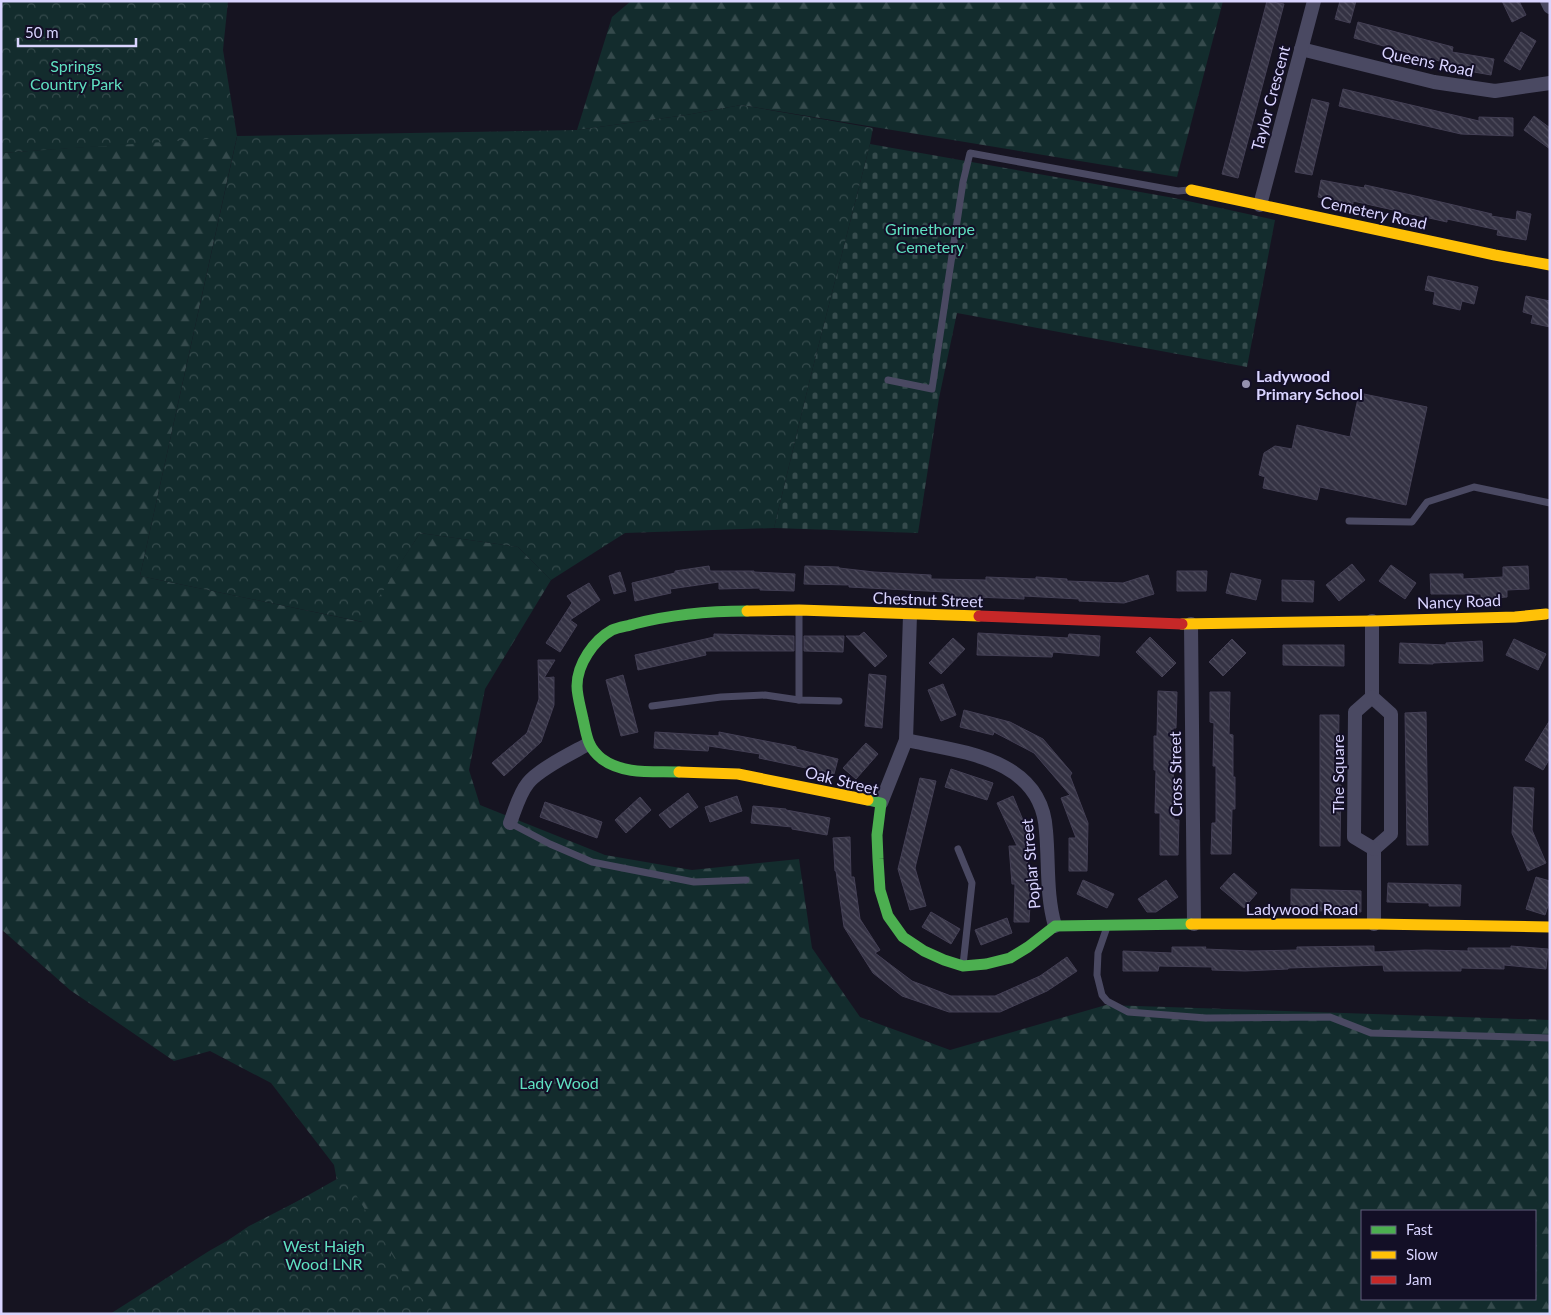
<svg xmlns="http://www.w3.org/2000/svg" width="1551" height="1315" font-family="Lato,sans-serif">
<defs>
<pattern id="forest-firs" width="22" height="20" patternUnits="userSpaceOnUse" patternTransform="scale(1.25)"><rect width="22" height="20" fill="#132c2d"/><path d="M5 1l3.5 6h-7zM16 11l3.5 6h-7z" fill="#354a4c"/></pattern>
<pattern id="cemetery-stones" width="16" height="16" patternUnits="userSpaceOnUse" patternTransform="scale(1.25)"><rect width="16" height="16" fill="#132c2d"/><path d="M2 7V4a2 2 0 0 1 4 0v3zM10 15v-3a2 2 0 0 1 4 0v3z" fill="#354a4c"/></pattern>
<pattern id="park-crowns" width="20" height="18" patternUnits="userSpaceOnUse" patternTransform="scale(1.25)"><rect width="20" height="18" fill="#132c2d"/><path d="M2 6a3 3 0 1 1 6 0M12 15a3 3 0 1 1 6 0" fill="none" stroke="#354a4c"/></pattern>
<pattern id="building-back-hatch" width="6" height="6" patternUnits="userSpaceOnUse" patternTransform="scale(1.25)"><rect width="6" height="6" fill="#343243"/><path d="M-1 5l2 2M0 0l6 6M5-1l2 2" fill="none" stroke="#514f5f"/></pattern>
</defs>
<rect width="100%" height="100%" fill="#161421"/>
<!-- forest -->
<g fill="url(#forest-firs)" fill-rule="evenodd">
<polygon points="631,1 1223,1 1177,177 741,105 686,115 577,130 612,17"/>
<path d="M237,136L140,576L362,622L420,533L518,547L551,580L485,689L469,770L480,805L605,855L692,870L799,859L812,948L860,1017L950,1050L1106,1005L1550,1020V1314H120L249,1226L337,1181L334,1165L271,1083L210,1051L174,1061L70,990L1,929V153ZM1362,1211H1535V1299H1362Z"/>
</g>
<!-- cemetery -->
<polygon fill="url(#cemetery-stones)" points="870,144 1174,198 1275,220 1247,367 957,313 939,398 918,533 774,528 811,375"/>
<!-- park -->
<g fill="url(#park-crowns)">
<polygon points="1,1 228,1 223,50 237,136 577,130 686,115 741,105 873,128 870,144 811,375 774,528 625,533 551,580 518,547 420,533 363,622 140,576 237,137 1,153"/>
<polygon points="344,1175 410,1284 435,1314 110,1314 209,1251"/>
</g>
<!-- building -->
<g fill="url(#building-back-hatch)" stroke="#433f54">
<polygon points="1267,1 1284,4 1238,178 1222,174"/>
<polygon points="1340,1 1356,1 1350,23 1335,19"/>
<polygon points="1502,1 1519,1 1526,15 1512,22"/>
<polygon points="1358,22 1453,47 1452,52 1494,59 1491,75 1457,69 1458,66 1354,38"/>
<polygon points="1521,32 1536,41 1520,70 1504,61"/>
<polygon points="1343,89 1479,121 1479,117 1513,118 1513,136 1461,134 1339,106"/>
<polygon points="1312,99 1329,103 1312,175 1295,172"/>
<polygon points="1534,116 1550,128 1550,149 1524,130"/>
<polygon points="1321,180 1364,188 1365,185 1411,195 1492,214 1491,216 1516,220 1517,211 1531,214 1526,240 1497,235 1498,230 1447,219 1447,222 1353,201 1353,204 1318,197"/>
<polygon points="1428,276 1478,287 1474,304 1462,301 1460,310 1433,304 1435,292 1425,290"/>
<polygon points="1526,296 1550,301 1550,327 1531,323 1533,315 1523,312"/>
<polygon points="1359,393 1427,407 1406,505 1320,487 1317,500 1263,488 1265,477 1259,475 1264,453 1275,446 1292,449 1297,425 1350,437"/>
<polygon points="1352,564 1365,580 1339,601 1326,585"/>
<polygon points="1391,565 1416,583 1405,599 1379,581"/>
<polygon points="709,566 710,571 754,571 754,572 795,574 794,591 760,590 760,588 719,589 719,582 670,589 671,593 635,601 632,583 675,573 675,571"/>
<polygon points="805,566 839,567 839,568 874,572 931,575 931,579 986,580 986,577 1036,579 1036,577 1067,579 1067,581 1123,583 1148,575 1154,594 1124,603 1079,601 1079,599 1024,596 1024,599 976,597 975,600 946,599 946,592 849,587 849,585 804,584"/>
<polygon points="1528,566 1529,589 1507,590 1507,597 1481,599 1481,594 1431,594 1430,574 1463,574 1463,579 1503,577 1503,567"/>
<polygon points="1177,571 1207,571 1206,591 1177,591"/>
<polygon points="620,572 626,591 614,594 609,576"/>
<polygon points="1231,573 1261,580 1256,600 1226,593"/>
<polygon points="1282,580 1314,581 1313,602 1282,601"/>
<polygon points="589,583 600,600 570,620 577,625 560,652 546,643 572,603 567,596"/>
<polygon points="864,632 887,656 875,667 846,636 859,636"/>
<polygon points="978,633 1068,638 1069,634 1100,636 1099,656 1053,652 1052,657 977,655"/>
<polygon points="714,634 794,636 794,651 705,651 706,655 638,670 635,655 714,637"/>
<polygon points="804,636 844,636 843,652 804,651"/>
<polygon points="1150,637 1176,663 1162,677 1136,652"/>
<polygon points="953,638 965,649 941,674 929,663"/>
<polygon points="1232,639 1246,653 1223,676 1209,662"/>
<polygon points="1514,639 1546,654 1538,670 1506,655"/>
<polygon points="1482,641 1483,661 1433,663 1433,664 1399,663 1400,643 1446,645 1446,643"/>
<polygon points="1283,645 1344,645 1344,666 1283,665"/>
<polygon points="538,660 555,660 544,678 554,677 554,705 541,742 504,776 492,763 527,733 539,699"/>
<polygon points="869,674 886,676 882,728 865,726"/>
<polygon points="623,675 638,732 621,736 606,680"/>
<polygon points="943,684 956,715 941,721 928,690"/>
<polygon points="1158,691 1177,692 1176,728 1173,728 1174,820 1179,820 1178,855 1160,855 1160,813 1155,813 1156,770 1154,770 1154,736 1157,736"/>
<polygon points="1210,692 1230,692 1229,734 1233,735 1233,777 1235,777 1235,809 1232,809 1231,854 1211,854 1212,823 1216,823 1216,766 1213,766 1214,723 1210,722"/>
<polygon points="964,710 1010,722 1043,739 1072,773 1070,776 1088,823 1087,871 1069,871 1069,838 1076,838 1061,798 1070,795 1034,753 994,732 993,735 960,727"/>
<polygon points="1426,712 1428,845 1407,845 1405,713"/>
<polygon points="1320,715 1339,715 1338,785 1341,785 1340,846 1320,846"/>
<polygon points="1550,720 1550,758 1543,770 1525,760"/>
<polygon points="655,732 719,736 719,732 796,747 796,749 838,759 834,774 759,758 760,754 709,746 708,751 654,748"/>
<polygon points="866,743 878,754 856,779 843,768"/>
<polygon points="951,769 993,783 987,800 945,787"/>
<polygon points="920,778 936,781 915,868 926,906 910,910 898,869"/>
<polygon points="1514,787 1534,788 1532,830 1546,863 1528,871 1512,833"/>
<polygon points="688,793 698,807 670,828 659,815"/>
<polygon points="737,796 742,811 710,822 705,807"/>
<polygon points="1013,796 1025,825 1029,888 1031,888 1029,922 1014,922 1015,884 1012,884 1009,846 1017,846 997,803"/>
<polygon points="640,797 651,810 626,833 615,820"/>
<polygon points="545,802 602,822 597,838 540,817"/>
<polygon points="753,806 786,809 786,810 830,818 827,835 792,829 792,827 751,823"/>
<polygon points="850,837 851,877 854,877 860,919 880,950 875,953 912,981 951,996 995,996 1040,976 1067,957 1077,971 1047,991 1000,1012 949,1012 902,996 873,973 844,927 836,871 835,871 833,838"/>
<polygon points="1234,873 1257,893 1244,908 1220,888"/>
<polygon points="1536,877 1550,881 1550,900 1545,915 1526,909"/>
<polygon points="1083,880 1114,894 1107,908 1077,894"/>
<polygon points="1166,880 1178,897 1156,912 1147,912 1138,899"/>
<polygon points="1388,883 1461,885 1460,906 1429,906 1429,903 1387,902"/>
<polygon points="1291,889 1361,891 1361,912 1291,910"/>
<polygon points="931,912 960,929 951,944 922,927"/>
<polygon points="1007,918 1012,933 981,945 975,930"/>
<polygon points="1374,946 1374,952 1425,950 1468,951 1468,948 1511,948 1511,946 1548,949 1546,969 1504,965 1504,969 1461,968 1461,971 1384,971 1383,965 1288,968 1288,969 1245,971 1212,970 1212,967 1159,966 1158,971 1123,971 1123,951 1172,953 1172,947 1206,947 1205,949 1252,951 1297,950 1297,947"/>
</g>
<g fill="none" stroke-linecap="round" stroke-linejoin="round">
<!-- lane -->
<g stroke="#4a4962" stroke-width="7">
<polyline points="888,380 932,389 963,182 970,153 1178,191 1189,190"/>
<polyline points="1349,521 1412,522 1427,502 1474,487 1550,503"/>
<polyline points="799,700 799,613"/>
<polyline points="652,706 721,697 765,695 799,700 839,701"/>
<polyline points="510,823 550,844 592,862 694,882 746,880"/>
<polyline points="958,849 972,883 963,965"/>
<polyline points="1107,927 1098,953 1097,975 1102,995 1107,1001 1128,1012 1206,1018 1330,1017 1371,1033 1550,1038"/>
</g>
<!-- street -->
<g stroke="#4a4962" stroke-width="14">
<polyline points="1547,1 1550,7"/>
<polyline points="1301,49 1434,82 1495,91 1550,83"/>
<polyline points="1260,205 1314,1"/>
<polyline points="1372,621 1372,697 1391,714 1391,834 1374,849 1374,924"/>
<polyline points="1191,624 1194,924"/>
<polyline points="1372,697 1355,712 1354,837 1374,849"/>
<path d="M906,740C962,752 1042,758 1046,831C1049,863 1046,895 1055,926"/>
<polyline points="881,803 906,740 910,615"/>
<path d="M510,823C515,810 519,794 528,783C539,769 572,753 588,744"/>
</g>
<!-- fast -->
<g stroke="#4caf50" stroke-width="11">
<path d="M679,772C653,771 624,775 602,759C587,747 587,736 583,719C581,709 577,696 577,686C577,664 594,640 612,630C619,627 628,626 634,624C673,614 707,611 747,611"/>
<polyline points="868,800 881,803 877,835 878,859 880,890 888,916 903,937 924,951 944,960 963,966 986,964 1010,958 1028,947 1055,926 1191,924"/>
</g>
<!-- slow -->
<g stroke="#ffc107" stroke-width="11">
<polyline points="1191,190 1495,255 1550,265"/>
<polyline points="747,611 799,610 979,616"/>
<polyline points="1182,624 1372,621 1515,617 1546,614"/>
<polyline points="679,772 738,774 868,800"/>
<polyline points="1191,924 1374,924 1550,927"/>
</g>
<!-- jam -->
<polyline stroke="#c62828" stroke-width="11" points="979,616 1182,624"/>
</g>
<!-- markers -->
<circle fill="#9591b1" stroke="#130f26" stroke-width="2" cx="1246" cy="384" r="5"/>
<g text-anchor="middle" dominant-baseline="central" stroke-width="4" stroke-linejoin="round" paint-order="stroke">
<!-- street labels -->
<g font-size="16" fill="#d9d4ff" stroke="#130f26">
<text transform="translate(1428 61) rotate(12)">Queens Road</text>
<text transform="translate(1270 98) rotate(-75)">Taylor Crescent</text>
<text transform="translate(1374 212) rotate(12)">Cemetery Road</text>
<text transform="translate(928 599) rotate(2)">Chestnut Street</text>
<text transform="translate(1459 601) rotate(-2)">Nancy Road</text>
<text transform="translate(1175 774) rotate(-91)">Cross Street</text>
<text transform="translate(1337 774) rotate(-90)">The Square</text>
<text transform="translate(842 780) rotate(14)">Oak Street</text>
<text transform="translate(1030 864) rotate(-95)">Poplar Street</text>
<text x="1302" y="908">Ladywood Road</text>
</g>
<!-- park labels -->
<g font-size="16" fill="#5fe0c0" stroke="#130f26">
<text x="76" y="65">Springs<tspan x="76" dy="18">Country Park</tspan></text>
<text x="930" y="228">Grimethorpe<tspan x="930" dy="18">Cemetery</tspan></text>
<text x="559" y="1082">Lady Wood</text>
<text x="324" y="1245">West Haigh<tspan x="324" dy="18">Wood LNR</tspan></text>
</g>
<!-- poi labels -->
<g font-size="16" font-weight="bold" fill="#d9d4ff" stroke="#130f26" text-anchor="start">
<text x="1256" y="375">Ladywood<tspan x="1256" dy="18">Primary School</tspan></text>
</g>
</g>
<!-- border -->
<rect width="1551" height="1315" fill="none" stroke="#d9d4ff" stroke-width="5"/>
<!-- legend -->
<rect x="1361" y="1210" width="175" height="90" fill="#130f26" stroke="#625e7d"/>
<rect x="1371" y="1226" width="25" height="8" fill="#4caf50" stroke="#625e7d"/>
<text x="1406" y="1235" font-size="15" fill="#d9d4ff">Fast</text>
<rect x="1371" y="1251" width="25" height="8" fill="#ffc107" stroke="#625e7d"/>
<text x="1406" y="1260" font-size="15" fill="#d9d4ff">Slow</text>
<rect x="1371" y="1276" width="25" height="8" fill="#c62828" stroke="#625e7d"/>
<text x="1406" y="1285" font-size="15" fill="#d9d4ff">Jam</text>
<!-- scale -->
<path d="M18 38v8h118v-8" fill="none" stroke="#d9d4ff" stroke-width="2.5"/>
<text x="25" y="38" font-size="15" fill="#d9d4ff" stroke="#130f26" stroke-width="4" paint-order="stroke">50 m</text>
</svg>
